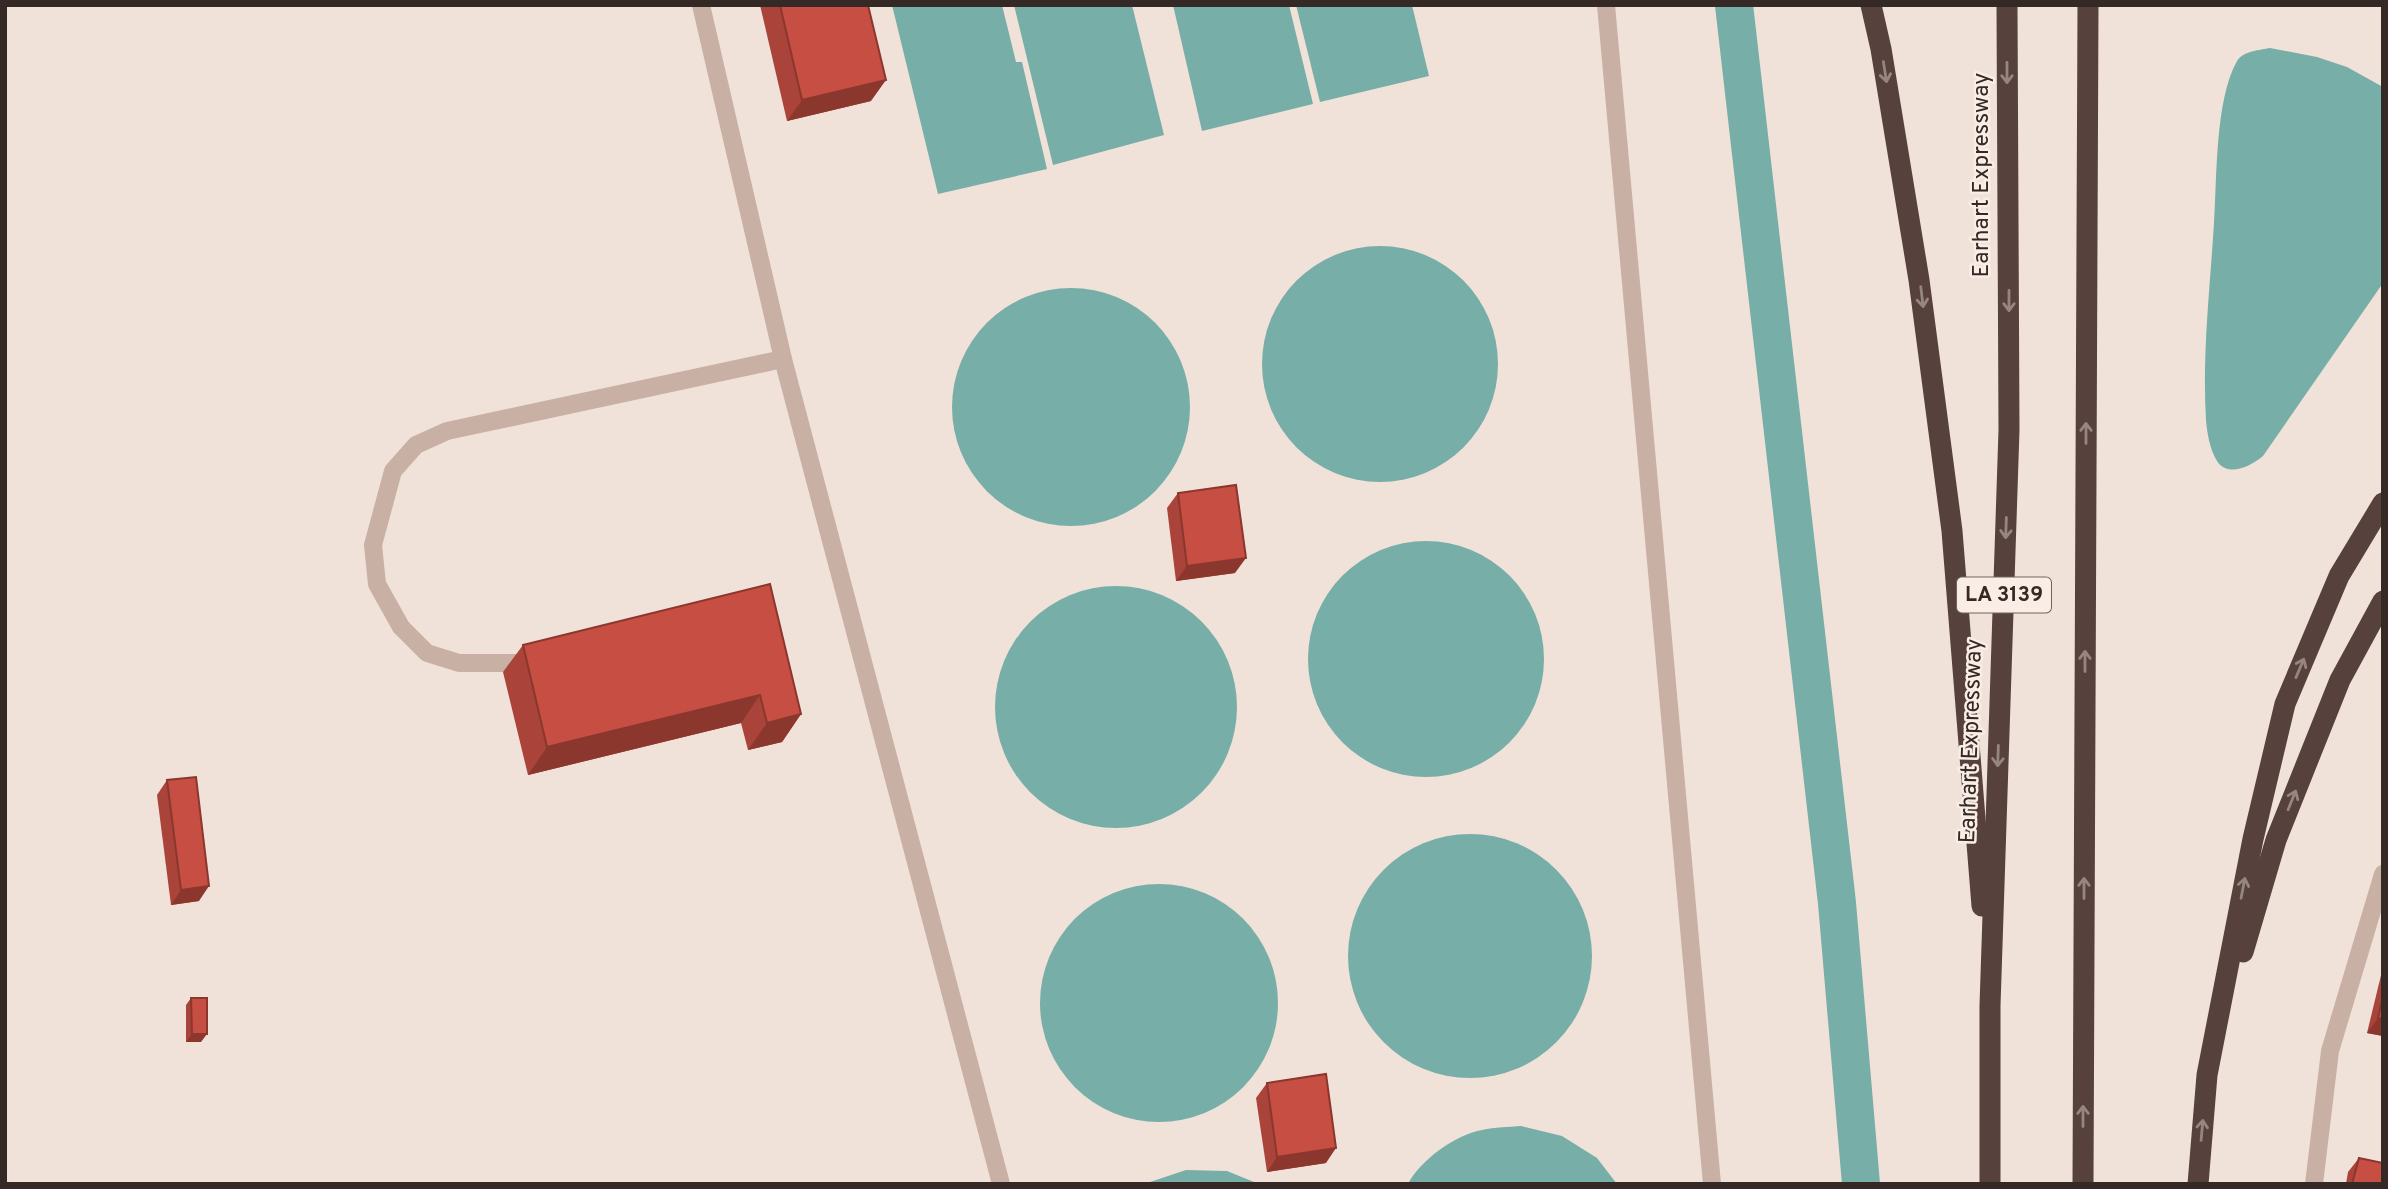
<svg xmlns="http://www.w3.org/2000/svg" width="2388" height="1189" font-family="Overpass,sans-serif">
<rect width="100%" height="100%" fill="#f1e2d9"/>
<!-- water -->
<g fill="#78aea8">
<polygon points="892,5 1002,5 1016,62 1022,62 1047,169 938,194"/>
<polygon points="1014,5 1132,5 1164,135 1053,165"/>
<polygon points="1173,5 1289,5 1313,104 1202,131"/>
<polygon points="1296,5 1412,5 1429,76 1320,102"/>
<path d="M2270,48L2317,57L2347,67L2383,87V283L2263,456C2251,466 2228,478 2217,461C2210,450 2207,433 2206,420C2202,355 2210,288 2214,223C2217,178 2215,100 2237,61C2243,51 2260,50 2270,48Z"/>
<circle cx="1380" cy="364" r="118"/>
<circle cx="1071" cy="407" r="119"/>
<circle cx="1426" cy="659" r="118"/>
<circle cx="1116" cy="707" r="121"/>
<circle cx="1470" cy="956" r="122"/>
<circle cx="1159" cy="1003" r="119"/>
<path d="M1521,1126L1562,1136L1597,1158L1617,1184H1408C1420,1160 1457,1134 1482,1130C1495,1127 1509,1127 1521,1126Z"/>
<polygon points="1186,1170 1227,1171 1259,1184 1144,1184"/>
</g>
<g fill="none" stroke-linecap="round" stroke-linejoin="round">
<!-- canal -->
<polyline stroke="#78aea8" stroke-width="38" points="1734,5 1837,903 1861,1184"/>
<!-- minor -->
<g stroke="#c9b0a5" stroke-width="18">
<polyline points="701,5 783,359 1001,1184"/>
<polyline points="1606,5 1712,1184"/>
<polyline points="525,663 459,663 427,653 401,627 377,584 373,545 393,471 416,445 447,431 783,359"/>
<polyline points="2314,1184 2330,1051 2383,874"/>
</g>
<!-- highway -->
<g stroke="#56413d" stroke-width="21">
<polyline points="1871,5 1881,49 1919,280 1952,531 1982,906"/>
<polyline points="2243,952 2276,840 2340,680 2383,601"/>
<polyline points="1990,1184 1990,1006 2009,430 2007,5"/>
<polyline points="2083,1184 2088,5"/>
<polyline points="2198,1184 2207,1075 2253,839 2285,704 2339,576 2383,503"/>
</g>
</g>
<!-- wall -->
<g fill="#aa4339">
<polygon points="760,5 868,5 871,101 787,121"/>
<polygon points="1178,493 1235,573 1176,581 1167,508"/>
<polygon points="770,584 801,714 782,742 748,750 741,723 528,775 503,672 523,645"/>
<polygon points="167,780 199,901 171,905 157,795"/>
<polygon points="2383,967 2383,1036 2367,1033"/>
<polygon points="191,998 201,1042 186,1042 186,1005"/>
<polygon points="1267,1083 1326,1163 1267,1172 1256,1098"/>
<polygon points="2359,1158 2383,1184 2346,1184 2348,1172"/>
</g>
<!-- shaded-wall -->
<g fill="#8b372e">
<polygon points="886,80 871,101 787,121 802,100"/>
<polygon points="1246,558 1235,573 1176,581 1187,566"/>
<polygon points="760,695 741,723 528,775 547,747"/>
<polygon points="801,714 782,742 748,750 767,723"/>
<polygon points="209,886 199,901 171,905 181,890"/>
<polygon points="2378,1018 2383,1019 2383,1036 2367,1033"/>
<polygon points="192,1034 207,1034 201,1042 186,1042"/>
<polygon points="1336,1148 1326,1163 1267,1172 1277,1157"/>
</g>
<!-- building -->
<g fill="#c64e42" stroke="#8b372e" stroke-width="2">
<polygon points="780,5 868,5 886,80 802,100"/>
<polygon points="1236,485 1246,558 1187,566 1178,493"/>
<polygon points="770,584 801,714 767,723 760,695 547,747 523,645"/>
<polygon points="196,777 209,886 181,890 167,780"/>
<polygon points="2383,996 2383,1019 2378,1018"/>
<polygon points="191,998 207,998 207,1034 192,1034"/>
<polygon points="1326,1074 1336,1148 1277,1157 1267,1083"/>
<polygon points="2359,1158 2383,1163 2383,1184 2352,1184"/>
</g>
<!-- one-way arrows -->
<defs><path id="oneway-shaft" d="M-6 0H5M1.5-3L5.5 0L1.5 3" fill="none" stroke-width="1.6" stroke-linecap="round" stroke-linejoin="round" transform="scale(1.75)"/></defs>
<g stroke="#978680">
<use href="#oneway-shaft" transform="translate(1885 72) rotate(81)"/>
<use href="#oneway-shaft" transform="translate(2007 73) rotate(90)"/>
<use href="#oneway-shaft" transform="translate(1922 297) rotate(83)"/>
<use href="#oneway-shaft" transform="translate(2009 301) rotate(90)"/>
<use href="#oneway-shaft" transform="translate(2086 433) rotate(-90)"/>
<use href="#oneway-shaft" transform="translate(2006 528) rotate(92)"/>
<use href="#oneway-shaft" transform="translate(2085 661) rotate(-90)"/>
<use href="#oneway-shaft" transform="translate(2300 668) rotate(-67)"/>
<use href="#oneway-shaft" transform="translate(1998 756) rotate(92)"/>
<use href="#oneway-shaft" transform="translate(2292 800) rotate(-68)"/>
<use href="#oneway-shaft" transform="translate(2084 888) rotate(-90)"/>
<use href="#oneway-shaft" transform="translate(2243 888) rotate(-79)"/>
<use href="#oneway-shaft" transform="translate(2083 1116) rotate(-90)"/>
<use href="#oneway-shaft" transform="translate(2202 1130) rotate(-85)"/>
</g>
<g text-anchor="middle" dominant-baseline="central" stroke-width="5" stroke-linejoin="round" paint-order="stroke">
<!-- shield labels -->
<rect fill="#f9ede5" stroke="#70645f" stroke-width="2" x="1957" y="577.5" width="94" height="35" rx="5"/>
<g font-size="21" font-weight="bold" fill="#352926">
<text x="2004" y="595">LA 3139</text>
</g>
<!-- street labels -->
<g font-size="23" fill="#352926" stroke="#f9ede5">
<text transform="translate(1982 175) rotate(-90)">Earhart Expressway</text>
<text transform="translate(1972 741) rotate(-88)">Earhart Expressway</text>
</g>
</g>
<!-- border -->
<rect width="2388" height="1189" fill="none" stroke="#352926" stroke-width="14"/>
</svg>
